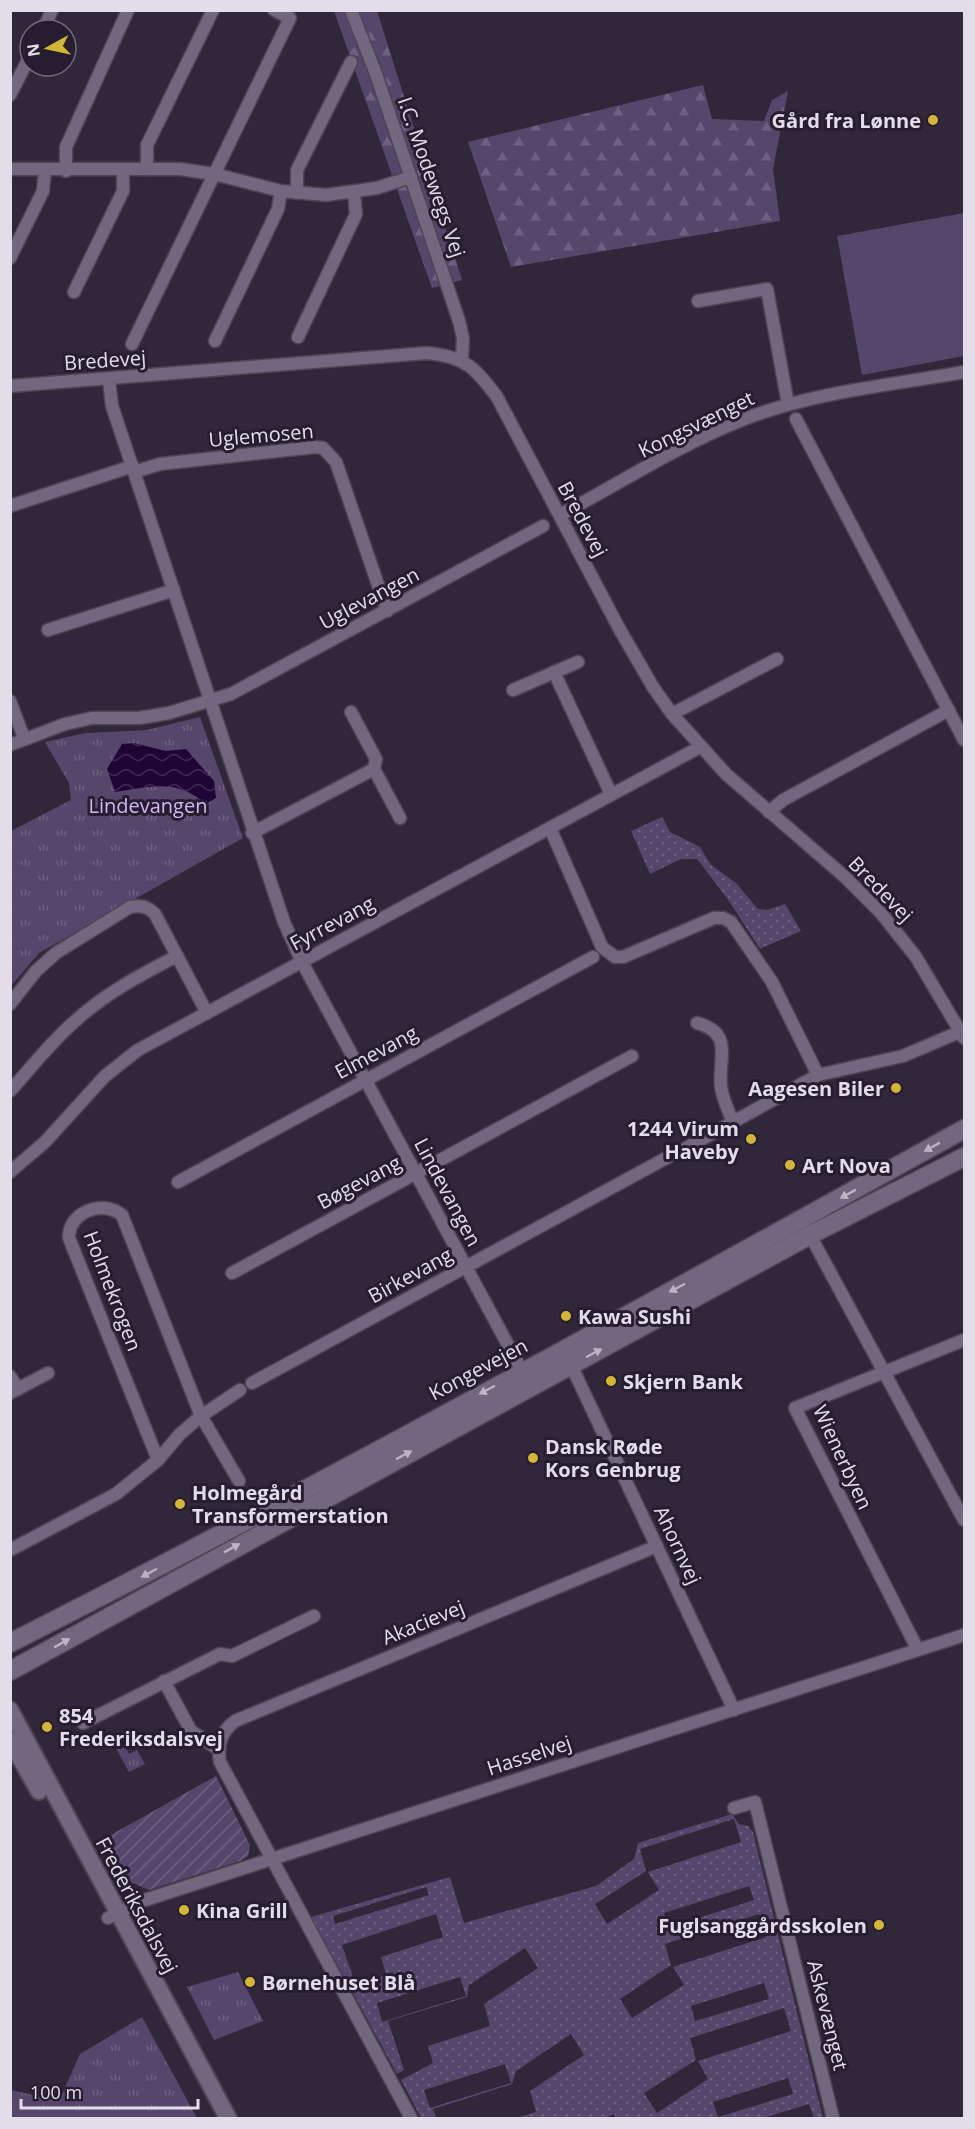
<svg xmlns="http://www.w3.org/2000/svg" width="975" height="2129" font-family="'Open Sans',sans-serif">
<defs>
<pattern id="grass-dots" width="8" height="8" patternUnits="userSpaceOnUse" patternTransform="scale(1.5)"><rect width="8" height="8" fill="#57466c"/><path d="M2 2h.1M6 6h.1" fill="none" stroke="#6f6081" stroke-width="1.8" stroke-linecap="round"/></pattern>
<pattern id="forest-firs" width="22" height="20" patternUnits="userSpaceOnUse" patternTransform="scale(1.5)"><rect width="22" height="20" fill="#57466c"/><path d="M5 1l3.5 6h-7zM16 11l3.5 6h-7z" fill="#6f6081"/></pattern>
<pattern id="park-tufts" width="24" height="20" patternUnits="userSpaceOnUse" patternTransform="scale(1.5)"><rect width="24" height="20" fill="#57466c"/><path d="M3 7l-1-3M5 7V3M7 7l1-3M15 17l-1-3M17 17v-4M19 17l1-3" fill="none" stroke="#6f6081"/></pattern>
<pattern id="garden-furrows" width="10" height="10" patternUnits="userSpaceOnUse" patternTransform="scale(1.5)"><rect width="10" height="10" fill="#57466c"/><path d="M-1 1l2-2M0 10L10 0M9 11l2-2" fill="none" stroke="#6f6081"/></pattern>
<pattern id="water-waves" width="16" height="10" patternUnits="userSpaceOnUse" patternTransform="scale(1.5)"><rect width="16" height="10" fill="#1f0535"/><path d="M0 5q4-4 8 0t8 0" fill="none" stroke="#3f2952"/></pattern>
</defs>
<rect width="100%" height="100%" fill="#30273b"/>
<!-- grass -->
<g fill="url(#grass-dots)" fill-rule="evenodd">
<polygon points="662,817 670,832 700,847 711,865 736,883 758,909 767,910 785,904 801,931 760,949 727,898 697,859 681,859 650,874 631,831"/>
<path d="M732,1814L739,1824L748,1826L753,1832L823,2118H814L809,2104L763,2118H616L614,2114L605,2118H517L536,2112L530,2091L584,2055L571,2034L516,2071L512,2084L433,2109L436,2118H421L401,2080L433,2063L428,2046L490,2026L484,2004L538,1968L525,1948L469,1985L467,1997L388,2021L404,2070L397,2074L353,1993L386,1974L381,1957L443,1937L436,1914L342,1945L355,1983L349,1986L311,1917L450,1877L464,1923L596,1886L634,1859L638,1843ZM734,1819L741,1842L648,1872L659,1890L607,1924L595,1904L646,1871L640,1849ZM749,1886L754,1900L668,1928L664,1913ZM426,1887L429,1895L335,1924L333,1916ZM759,1914L766,1937L673,1967L684,1985L632,2018L620,1999L671,1965L665,1944ZM460,1977L466,1996L382,2022L377,2003ZM764,1983L769,1999L695,2021L691,2006ZM784,2008L791,2031L698,2061L708,2079L657,2113L644,2093L696,2060L690,2038ZM505,2064L511,2083L430,2108L424,2090ZM788,2078L793,2094L718,2117L713,2102Z"/>
</g>
<!-- forest -->
<g fill="url(#forest-firs)">
<polygon points="334,11 377,11 462,280 432,288"/>
<polygon points="703,85 712,119 764,121 772,100 788,91 773,169 780,221 511,267 468,142"/>
</g>
<!-- park -->
<g fill="url(#park-tufts)">
<polygon points="200,717 243,838 39,953 11,986 11,831 71,800 69,783 45,742 86,733 147,730"/>
<polygon points="125,1746 129,1754 137,1750 145,1764 129,1772 117,1750"/>
<polygon points="238,1972 263,2021 214,2040 187,1987"/>
<polygon points="142,2017 197,2118 11,2118 11,2090 59,2101 80,2054"/>
</g>
<!-- garden -->
<polygon fill="url(#garden-furrows)" points="216,1776 250,1845 248,1856 240,1861 149,1890 119,1877 100,1841"/>
<!-- pitch -->
<polygon fill="#57466c" points="964,213 964,356 862,375 837,236"/>
<!-- water -->
<path fill="url(#water-waves)" d="M134,743L166,751L186,749L214,781L216,798L206,804C175,778 152,787 115,792L107,769L122,744Z"/>
<g fill="none" stroke-linecap="round" stroke-linejoin="round">
<!-- minor casing -->
<g stroke="#4d4555" stroke-width="15">
<g id="minor">
<polyline points="351,10 376,74 459,321 463,338 462,359"/>
<polyline points="43,30 52,10"/>
<polyline points="10,95 30,56"/>
<polyline points="10,169 180,169 214,174 281,191 326,195 377,188 411,177"/>
<polyline points="147,169 147,145 213,10"/>
<polyline points="66,171 66,147 128,10"/>
<polyline points="297,193 297,170 351,62"/>
<polyline points="10,258 43,191 45,170"/>
<polyline points="74,292 123,191 123,171"/>
<polyline points="698,301 767,289 788,404"/>
<polyline points="298,337 356,214 354,193"/>
<polyline points="215,341 278,209 281,191"/>
<polyline points="132,344 290,18 274,10"/>
<polyline points="109,380 112,406 284,922 302,962 522,1371"/>
<path d="M10,386L427,353C464,356 476,368 497,397L620,630L653,687L672,714L726,774L845,877L881,913L916,957L964,1038"/>
<polyline points="796,419 964,740"/>
<polyline points="134,472 160,464 315,447 323,448 336,462 387,611"/>
<polyline points="10,506 133,466"/>
<path d="M560,515C620,483 679,445 742,420C812,392 891,385 964,372"/>
<polyline points="48,630 174,590"/>
<polyline points="554,672 611,794"/>
<polyline points="513,690 578,662"/>
<polyline points="10,701 24,738"/>
<polyline points="351,712 376,759 374,769 400,818"/>
<polyline points="672,714 777,659"/>
<polyline points="10,745 65,724 92,718 139,718 169,713 231,694 543,526"/>
<polyline points="769,812 783,800 949,710"/>
<polyline points="550,828 602,947 615,957 623,957 714,918 723,918 731,922 772,982 818,1075"/>
<polyline points="252,833 374,769"/>
<path d="M10,1004L36,971L56,953L130,907C141,905 147,906 155,914L207,1013"/>
<path d="M697,1023C734,1033 718,1057 721,1086C722,1098 728,1110 733,1122"/>
<path d="M10,1091C31,1068 50,1043 73,1023C104,994 140,975 177,956"/>
<polyline points="686,1148 818,1075 903,1056 964,1030"/>
<polyline points="10,1172 45,1142 105,1076 138,1050 700,747"/>
<polyline points="178,1182 593,957"/>
<polyline points="810,1235 964,1520"/>
<polyline points="232,1273 632,1056"/>
<polyline points="571,1365 734,1710"/>
<polyline points="10,1376 18,1389"/>
<polyline points="252,1383 681,1150"/>
<polyline points="10,1393 48,1373"/>
<path d="M158,1460L69,1238C68,1212 103,1199 122,1215L201,1416L239,1481"/>
<polyline points="10,1550 116,1494 158,1460 180,1434 201,1416 240,1390"/>
<polyline points="918,1650 795,1408 964,1340"/>
<polyline points="164,1681 191,1731 218,1749"/>
<polyline points="83,1723 220,1654 232,1656 314,1616"/>
<polyline points="734,1808 755,1802 833,2118"/>
<polyline points="108,1918 142,1901 964,1635"/>
<path d="M411,2118L220,1762C217,1744 221,1732 235,1721L657,1546"/>
</g>
</g>
<!-- tertiary casing -->
<g stroke="#4d4555" stroke-width="20">
<g id="tertiary">
<polyline points="10,1710 228,2118"/>
<polyline points="10,1740 39,1791"/>
</g>
</g>
<!-- secondary casing -->
<g stroke="#4d4555" stroke-width="21">
<g id="secondary">
<path d="M10,1643C332,1480 649,1304 964,1129"/>
<polyline points="10,1671 810,1235 964,1157"/>
</g>
</g>
<!-- minor -->
<use href="#minor" stroke="#71677e" stroke-width="12"/>
<!-- tertiary -->
<use href="#tertiary" stroke="#71677e" stroke-width="16"/>
<!-- secondary -->
<use href="#secondary" stroke="#71677e" stroke-width="18"/>
</g>
<!-- one-way arrows -->
<defs><path id="oneway-solid" d="M-6-.8H1V-3.2L6.5 0L1 3.2V.8H-6Z" transform="scale(1.5)"/></defs>
<g fill="#bbb4c4">
<use href="#oneway-solid" transform="translate(932 1147) rotate(151)"/>
<use href="#oneway-solid" transform="translate(848 1194) rotate(151)"/>
<use href="#oneway-solid" transform="translate(677 1288) rotate(152)"/>
<use href="#oneway-solid" transform="translate(594 1353) rotate(-28)"/>
<use href="#oneway-solid" transform="translate(487 1390) rotate(152)"/>
<use href="#oneway-solid" transform="translate(404 1455) rotate(-28)"/>
<use href="#oneway-solid" transform="translate(232 1548) rotate(-29)"/>
<use href="#oneway-solid" transform="translate(149 1573) rotate(152)"/>
<use href="#oneway-solid" transform="translate(62 1643) rotate(-29)"/>
</g>
<!-- markers -->
<g fill="#d5b535" stroke="#261e30" stroke-width="2">
<circle cx="933" cy="120" r="6"/>
<circle cx="896" cy="1088" r="6"/>
<circle cx="751" cy="1139" r="6"/>
<circle cx="790" cy="1165" r="6"/>
<circle cx="566" cy="1316" r="6"/>
<circle cx="611" cy="1381" r="6"/>
<circle cx="533" cy="1458" r="6"/>
<circle cx="180" cy="1504" r="6"/>
<circle cx="47" cy="1727" r="6"/>
<circle cx="184" cy="1910" r="6"/>
<circle cx="879" cy="1925" r="6"/>
<circle cx="250" cy="1982" r="6"/>
</g>
<g text-anchor="middle" dominant-baseline="central" stroke-width="6" stroke-linejoin="round" paint-order="stroke">
<!-- poi labels -->
<g font-size="20" font-weight="bold" fill="#e3ddea" stroke="#261e30" text-anchor="start">
<text x="921" y="120" text-anchor="end">Gård fra Lønne</text>
<text x="884" y="1088" text-anchor="end">Aagesen Biler</text>
<text x="739" y="1128" text-anchor="end">1244 Virum<tspan x="739" dy="23">Haveby</tspan></text>
<text x="802" y="1165">Art Nova</text>
<text x="578" y="1316">Kawa Sushi</text>
<text x="623" y="1381">Skjern Bank</text>
<text x="545" y="1446">Dansk Røde<tspan x="545" dy="23">Kors Genbrug</tspan></text>
<text x="192" y="1492">Holmegård<tspan x="192" dy="23">Transformerstation</tspan></text>
<text x="59" y="1715">854<tspan x="59" dy="23">Frederiksdalsvej</tspan></text>
<text x="196" y="1910">Kina Grill</text>
<text x="867" y="1925" text-anchor="end">Fuglsanggårdsskolen</text>
<text x="262" y="1982">Børnehuset Blå</text>
</g>
<!-- street labels -->
<g font-size="20" fill="#e3ddea" stroke="#261e30">
<text transform="translate(432 177) rotate(71)">I.C. Modewegs Vej</text>
<text transform="translate(105 360) rotate(-4)">Bredevej</text>
<text transform="translate(696 424) rotate(-26)">Kongsvænget</text>
<text transform="translate(261 435) rotate(-5)">Uglemosen</text>
<text transform="translate(583 519) rotate(62)">Bredevej</text>
<text transform="translate(369 598) rotate(-28)">Uglevangen</text>
<text transform="translate(881 889) rotate(46)">Bredevej</text>
<text transform="translate(332 923) rotate(-28)">Fyrrevang</text>
<text transform="translate(376 1052) rotate(-28)">Elmevang</text>
<text transform="translate(359 1182) rotate(-28)">Bøgevang</text>
<text transform="translate(448 1192) rotate(62)">Lindevangen</text>
<text transform="translate(410 1275) rotate(-29)">Birkevang</text>
<text transform="translate(113 1291) rotate(69)">Holmekrogen</text>
<text transform="translate(478 1369) rotate(-28)">Kongevejen</text>
<text transform="translate(843 1457) rotate(65)">Wienerbyen</text>
<text transform="translate(678 1545) rotate(65)">Ahornvej</text>
<text transform="translate(423 1622) rotate(-22)">Akacievej</text>
<text transform="translate(529 1755) rotate(-18)">Hasselvej</text>
<text transform="translate(137 1905) rotate(62)">Frederiksdalsvej</text>
<text transform="translate(828 2015) rotate(76)">Askevænget</text>
</g>
<!-- park labels -->
<g font-size="20" fill="#d3b6f7" stroke="#261e30">
<text x="148" y="805">Lindevangen</text>
</g>
</g>
<!-- border -->
<rect width="975" height="2129" fill="none" stroke="#e3ddea" stroke-width="24"/>
<!-- north arrow -->
<g transform="translate(48 48) rotate(262)"><circle r="28" fill="#261e30" stroke="#726a7a" stroke-width="1.5"/>
<path d="M0-4.5L10 22L0 15L-10 22Z" fill="#d5b535"/>
<text y="-9" font-size="16" font-weight="bold" text-anchor="middle" fill="#e3ddea">N</text>
</g>
<!-- scale -->
<path d="M21 2099v9h177v-9" fill="none" stroke="#e3ddea" stroke-width="3"/>
<text x="30" y="2099" font-size="18" fill="#e3ddea" stroke="#261e30" stroke-width="4.5" paint-order="stroke">100 m</text>
</svg>
